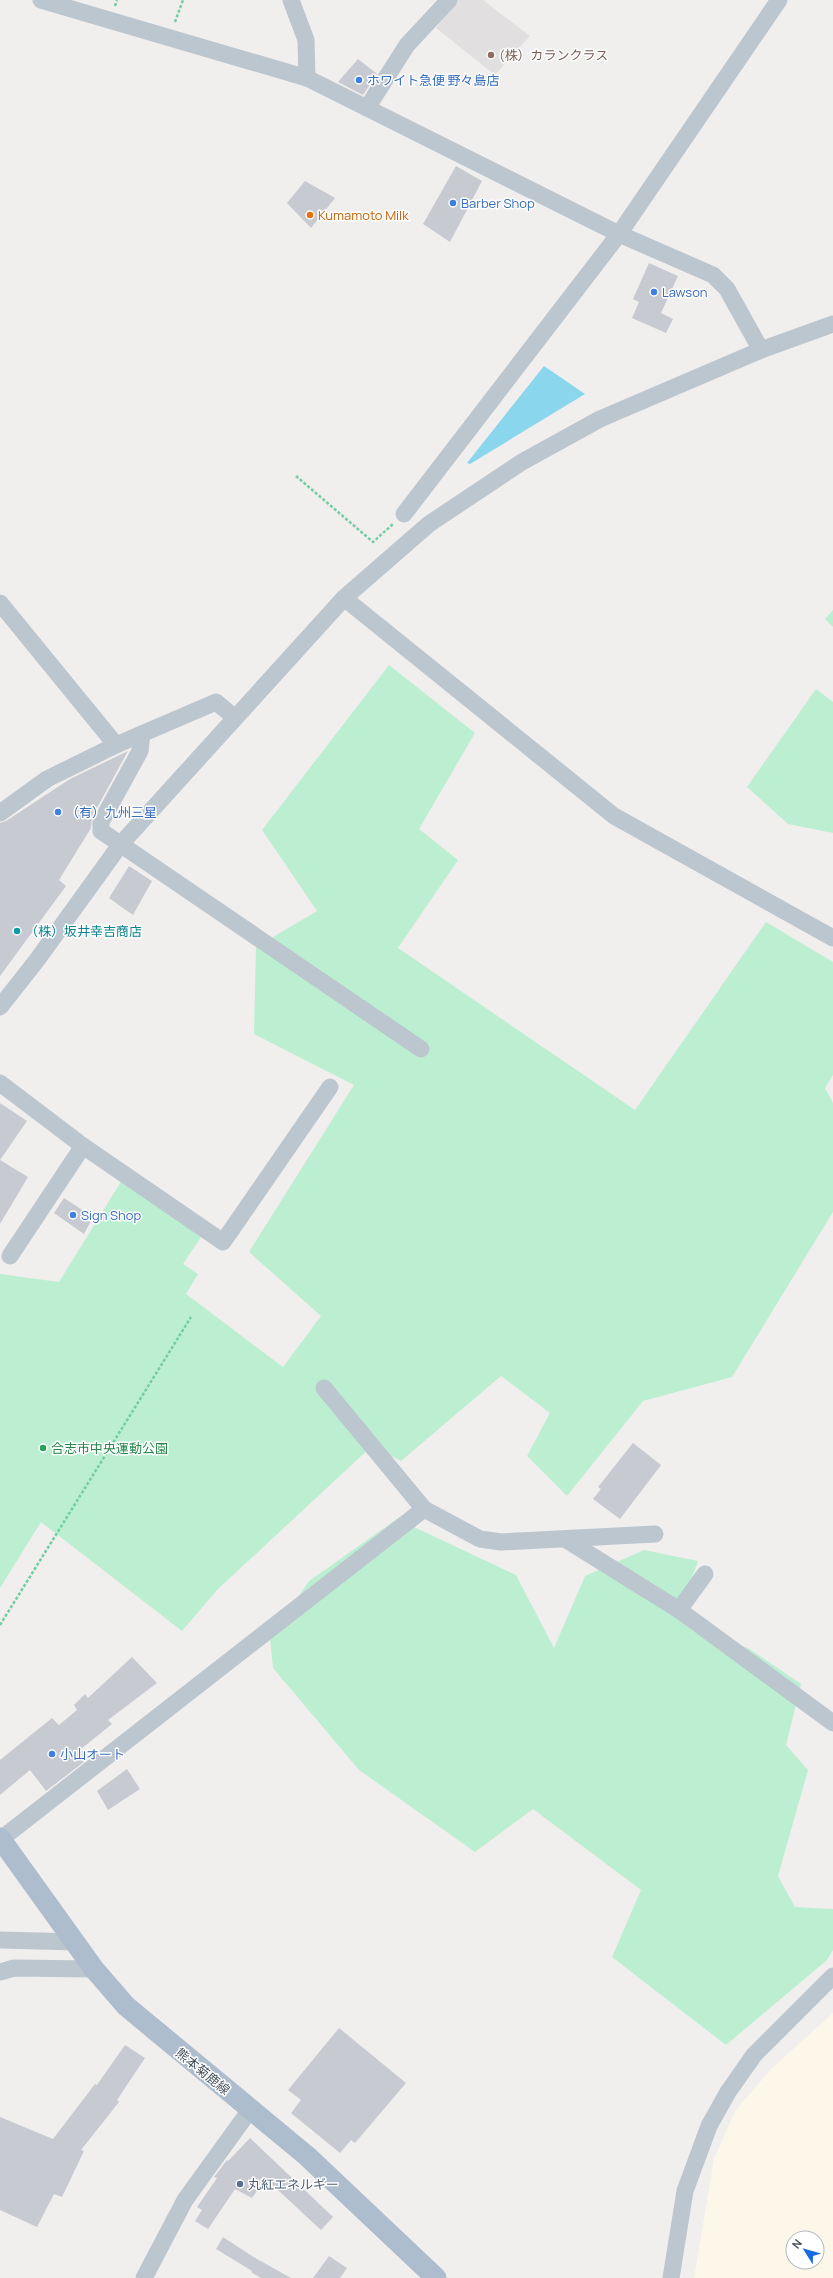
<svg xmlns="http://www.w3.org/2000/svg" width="833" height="2278" font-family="Manrope,'Noto Sans JP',sans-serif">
<rect width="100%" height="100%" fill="#f1eeee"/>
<!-- commercial -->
<path fill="#fcf7e8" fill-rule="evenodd" d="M833,2013V2278H694L714,2159L735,2111L771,2069ZM793,2238H817V2262H793Z"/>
<!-- education -->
<polygon fill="#e2dfe0" points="457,0 483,0 530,36 495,75 436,28"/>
<!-- green -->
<g fill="#bcefd1">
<polygon points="833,610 833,627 825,619"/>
<polygon points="389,665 475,733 419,829 458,860 398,948 635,1110 766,922 833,962 833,1075 825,1088 833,1103 833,1212 732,1377 643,1401 567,1496 527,1456 550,1413 501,1376 401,1461 372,1446 217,1590 182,1631 41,1522 0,1588 0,1274 59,1282 122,1180 201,1237 183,1264 198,1274 186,1294 283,1367 321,1316 249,1252 354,1085 254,1034 256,947 317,911 262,830"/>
<polygon points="816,689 833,702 833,833 788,824 747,787"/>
<polygon points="397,1519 516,1575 554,1648 585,1576 644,1550 698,1561 680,1610 692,1631 748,1648 801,1684 786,1745 808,1770 778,1876 795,1907 833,1909 833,1950 827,1960 726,2045 612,1957 641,1890 533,1809 475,1852 359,1770 273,1668 270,1638 309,1581"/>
</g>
<!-- water -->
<polygon fill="#89d6ed" points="544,366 585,394 470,464 467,463"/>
<!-- building -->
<g fill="#c8cad1">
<polygon points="358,59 377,74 363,95 338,82"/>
<polygon points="456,166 482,181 450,242 423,224"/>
<polygon points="305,181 335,198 311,228 287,203"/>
<polygon points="649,263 678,276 661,313 673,319 666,333 632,318 639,302 633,299"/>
<polygon points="128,751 92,817 91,828 59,880 66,886 0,976 0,823 6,821 70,779"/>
<polygon points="129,866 152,881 133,915 109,898"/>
<polygon points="0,1103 27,1121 0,1160"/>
<polygon points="0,1160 28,1177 0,1224"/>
<polygon points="64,1198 93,1217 84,1234 54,1213"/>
<polygon points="633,1443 661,1465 620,1519 593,1499 601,1489 598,1487"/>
<polygon points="132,1657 157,1683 108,1720 112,1724 81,1749 89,1758 46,1791 30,1770 0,1795 0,1760 52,1718 59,1725 77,1710 74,1705 85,1694 88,1698"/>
<polygon points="127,1769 140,1789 108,1810 97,1791"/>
<polygon points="339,2028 406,2083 355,2143 351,2140 340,2153 291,2113 301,2100 288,2090"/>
<polygon points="125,2045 145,2058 117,2100 119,2102 81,2150 84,2151 62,2197 54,2194 37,2227 0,2210 0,2117 53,2139 95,2084 97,2085"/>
<polygon points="250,2138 333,2217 321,2230 266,2179 252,2198 235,2189 208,2229 195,2221 202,2210 197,2207 217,2178 214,2177 227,2160 228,2161"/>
<polygon points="223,2237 252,2256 291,2278 261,2278 251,2272 252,2271 216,2249"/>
<polygon points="329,2256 347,2268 340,2278 313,2278"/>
</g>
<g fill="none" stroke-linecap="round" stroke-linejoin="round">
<!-- path -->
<g stroke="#74cea3" stroke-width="2.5" stroke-dasharray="3 2" stroke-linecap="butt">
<polyline points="115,6 117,0"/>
<polyline points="175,22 183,0"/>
<polyline points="296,476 373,542 393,524"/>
<polyline points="0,1625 191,1317"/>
</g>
<!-- minor -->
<g stroke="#bcc6ce" stroke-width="17">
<polyline points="41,0 307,78 619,234 713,275 727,289 761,350"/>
<polyline points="291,0 306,40 307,78"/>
<polyline points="367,108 407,45 449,0"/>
<polyline points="404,514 619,234 779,0"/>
<polyline points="344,598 614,816 833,938"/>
<polyline points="0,603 116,745"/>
<polyline points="142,734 140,751 101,822 101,831 421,1049"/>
<polyline points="0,813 47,779 116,745 216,702 234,717"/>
<polyline points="0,1007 37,960 120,845 344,598 429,524 522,462 600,419 761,350 833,324"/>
<polyline points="0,1083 83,1146 223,1242 330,1087"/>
<polyline points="10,1256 83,1146"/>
<polyline points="324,1388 424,1509"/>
<polyline points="565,1539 679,1610 833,1723"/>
<polyline points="679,1610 705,1574"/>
<polyline points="1,1839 424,1509 480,1539 501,1542 655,1534"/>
<polyline points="0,1940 77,1942"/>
<polyline points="0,1972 14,1968 94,1969"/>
<polyline points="144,2278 185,2200 250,2110"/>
<polyline points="671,2278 685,2191 709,2126 728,2092 754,2055 833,1976"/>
</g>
<!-- major -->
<polyline stroke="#aebdce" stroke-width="21" points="0,1838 94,1969 126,2006 307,2156 436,2278"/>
</g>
<!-- markers -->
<circle fill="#8d6e63" stroke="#fff" stroke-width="1.5" cx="491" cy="55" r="4"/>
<g fill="#3f7fe0" stroke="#fff" stroke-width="1.5">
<circle cx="359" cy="80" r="4"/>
<circle cx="453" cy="203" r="4"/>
<circle cx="654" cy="292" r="4"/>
<circle cx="58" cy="812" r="4"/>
<circle cx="73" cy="1215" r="4"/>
<circle cx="52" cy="1754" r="4"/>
</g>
<circle fill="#e8710a" stroke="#fff" stroke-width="1.5" cx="310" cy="215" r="4"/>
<circle fill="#0f9aa8" stroke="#fff" stroke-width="1.5" cx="17" cy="931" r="4"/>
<circle fill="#2e9e5b" stroke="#fff" stroke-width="1.5" cx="43" cy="1448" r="4"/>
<circle fill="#5c6f8a" stroke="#fff" stroke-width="1.5" cx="240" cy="2184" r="4"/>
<g text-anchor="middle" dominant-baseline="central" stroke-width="3" stroke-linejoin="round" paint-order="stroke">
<!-- education labels -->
<g font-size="13" fill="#785e54" stroke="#fff" text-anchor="start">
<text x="499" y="55">(株）カランクラス</text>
</g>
<!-- shop labels -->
<g font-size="13" fill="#366cbe" stroke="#fff" text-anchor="start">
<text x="367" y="80">ホワイト急便 野々島店</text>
<text x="461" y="203">Barber Shop</text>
<text x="662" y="292">Lawson</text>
<text x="66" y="812">（有）九州三星</text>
<text x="81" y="1215">Sign Shop</text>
<text x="60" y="1754">小山オート</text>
</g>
<!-- food labels -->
<g font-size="13" fill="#c56008" stroke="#fff" text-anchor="start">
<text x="318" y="215">Kumamoto Milk</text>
</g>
<!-- culture labels -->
<g font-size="13" fill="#0d838f" stroke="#fff" text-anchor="start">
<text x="25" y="931">（株）坂井幸吉商店</text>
</g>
<!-- leisure labels -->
<g font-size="13" fill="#27864d" stroke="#fff" text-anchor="start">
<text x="51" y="1448">合志市中央運動公園</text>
</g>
<!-- street labels -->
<g font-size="13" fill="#46515c" stroke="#fff">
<text transform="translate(203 2071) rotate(39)">熊本菊鹿線</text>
</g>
<!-- service labels -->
<g font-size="13" fill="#4e5e75" stroke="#fff" text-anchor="start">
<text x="248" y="2184">丸紅エネルギー</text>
</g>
</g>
<!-- north arrow -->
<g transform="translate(805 2250) rotate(307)"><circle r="19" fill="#ffffff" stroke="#b5b9be"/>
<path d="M0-3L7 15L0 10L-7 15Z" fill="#176ce2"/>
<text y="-6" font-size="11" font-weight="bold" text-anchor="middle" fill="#46515c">N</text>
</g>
</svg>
